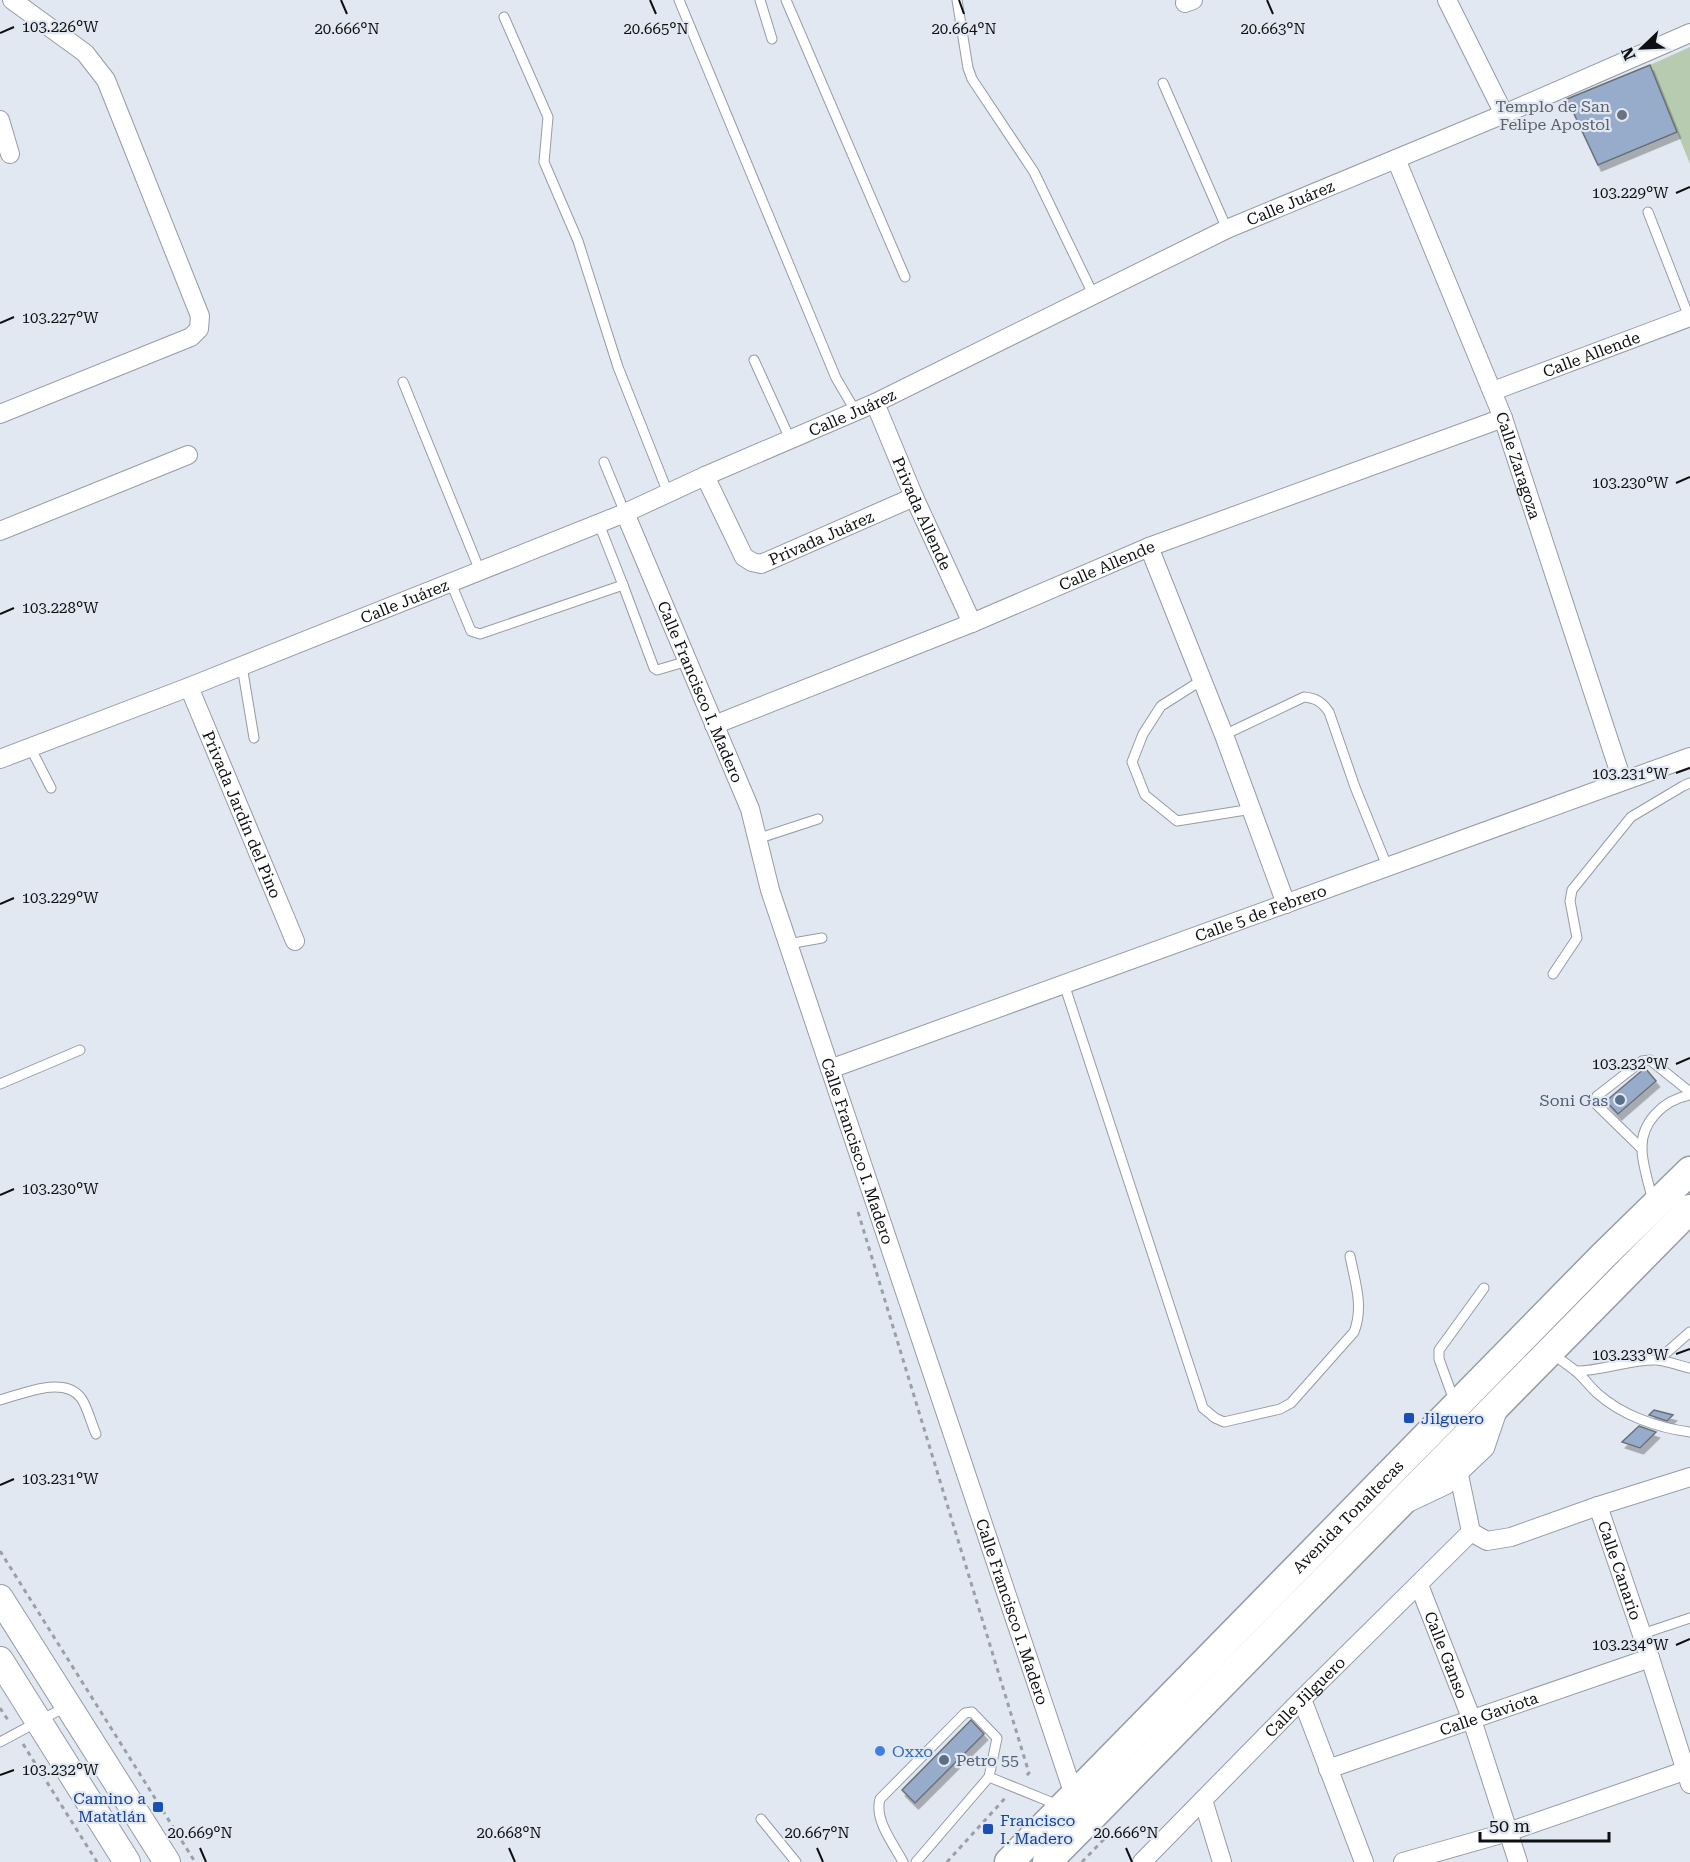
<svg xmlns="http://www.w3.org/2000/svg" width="1690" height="1862" font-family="'Roboto Serif',serif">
<defs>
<filter id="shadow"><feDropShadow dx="3.5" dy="6" stdDeviation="0" flood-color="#0004"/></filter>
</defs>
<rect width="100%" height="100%" fill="#e2e8f1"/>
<!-- green -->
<polygon fill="#b7cbb0" points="1690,47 1690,164 1650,65"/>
<!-- building -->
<g fill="#97accb" stroke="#6b7078" stroke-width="1.5" filter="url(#shadow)">
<polygon points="1650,65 1677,132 1598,165 1567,99"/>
<polygon points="1645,1068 1656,1081 1618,1114 1606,1101"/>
<polygon points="1654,1410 1673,1415 1667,1421 1649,1415"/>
<polygon points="1639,1426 1656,1432 1640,1448 1622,1442"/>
<polygon points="971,1720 984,1734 915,1803 902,1790"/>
</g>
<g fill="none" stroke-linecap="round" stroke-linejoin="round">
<!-- lane casing -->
<g stroke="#969ba4" stroke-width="11">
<g id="lane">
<polyline points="679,0 836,378 856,412"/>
<polyline points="760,0 772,39"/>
<polyline points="786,0 905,277"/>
<polyline points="957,0 968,68 972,79 1034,172 1093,294"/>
<polyline points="504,17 548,117 544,162 578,241 618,367 668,493"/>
<polyline points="1163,83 1227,229"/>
<polyline points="1648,212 1689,317"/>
<polyline points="754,360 790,439"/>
<polyline points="403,382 480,571"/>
<polyline points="604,462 625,513"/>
<polyline points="451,583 471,631 480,634 623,585 599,524"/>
<polyline points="623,585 654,668 657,670 688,661"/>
<polyline points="242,666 254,738"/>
<polyline points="1202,680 1161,706 1143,734 1132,762 1145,795 1177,821 1252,809"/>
<path d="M1224,735L1304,697C1316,698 1322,702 1329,712L1355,787L1387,866"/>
<polyline points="30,747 51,788"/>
<polyline points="757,839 818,819"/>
<polyline points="788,944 822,938"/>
<polyline points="1553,974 1577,938 1570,901 1572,890 1631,817 1683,786 1690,783"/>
<path d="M1064,984L1203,1408L1215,1418L1224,1422L1280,1409L1291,1403L1354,1332C1364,1307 1355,1282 1350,1256"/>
<polyline points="0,1084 80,1050"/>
<polyline points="1642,1149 1597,1105 1595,1100 1597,1096 1642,1061 1650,1060 1690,1092"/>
<path d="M1653,1201C1649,1185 1643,1167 1642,1151C1640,1122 1664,1100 1690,1095"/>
<path d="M1552,1353C1560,1360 1570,1366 1578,1373C1585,1379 1590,1387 1597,1393C1621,1415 1658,1428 1690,1432"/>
<polyline points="1658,1360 1690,1332"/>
<path d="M1576,1371C1604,1371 1630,1359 1657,1360C1668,1361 1680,1366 1690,1368"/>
<path d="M0,1400C22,1394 64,1375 81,1398C88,1408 91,1423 96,1434"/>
<polyline points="1455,1403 1439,1359 1439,1350 1484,1288"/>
<polyline points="1642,1634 1690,1618"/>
<polyline points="0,1742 67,1706"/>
<polyline points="761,1819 796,1862"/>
<path d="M903,1862C893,1843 874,1820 880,1799L965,1713L972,1712L997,1738L989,1777"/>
<polyline points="916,1862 989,1777 1058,1805"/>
</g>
</g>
<!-- street casing -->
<g stroke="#969ba4" stroke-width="20">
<g id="street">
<polyline points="1447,0 1504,114"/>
<polyline points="1185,3 1193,0"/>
<polyline points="0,120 10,154"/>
<path id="s1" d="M1396,159L1503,418L1622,780"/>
<path id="s2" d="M1493,391L1690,317"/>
<path id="s3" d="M875,403L914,497L972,623"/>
<polyline points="0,414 191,337 199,329 200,316 106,80 85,53 12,0"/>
<path id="s4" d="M705,476L744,557L752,562L761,564L914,497"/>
<path id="s5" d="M625,513L750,809L770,890L1074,1795"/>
<polyline points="0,531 188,455"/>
<polyline points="1149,547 1224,735 1286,904"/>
<path id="s6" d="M189,687L295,941"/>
<path id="s7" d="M714,725L972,623L1149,547L1503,418"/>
<path id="s8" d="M0,759L189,687L625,513L705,476L875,403L1227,229L1504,114L1690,33"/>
<path id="s9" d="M830,1069L1690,757"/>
<polyline points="1459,1475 1471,1532 1487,1541 1511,1537 1598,1506 1690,1477"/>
<polyline points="1410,1502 1446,1485 1485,1448 1499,1407"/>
<path id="s10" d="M1598,1506L1650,1658L1690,1784"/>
<path id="s11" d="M1419,1585L1472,1720L1518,1862"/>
<polyline points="1302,1699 1364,1862"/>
<path id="s12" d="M1328,1769L1650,1658"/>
<polyline points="1203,1800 1222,1862"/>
<path id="s13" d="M1142,1862L1302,1699L1471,1532"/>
<polyline points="1403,1862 1508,1832 1690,1769"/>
</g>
</g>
<!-- secondary casing -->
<g stroke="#969ba4" stroke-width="28">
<g id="secondary">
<polyline points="0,1598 167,1862"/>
<polyline points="0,1660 127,1862"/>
</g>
</g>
<!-- primary casing -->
<g stroke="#969ba4" stroke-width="31">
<g id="primary">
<path id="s14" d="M1009,1862L1603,1256L1690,1171"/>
<polyline points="1047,1862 1690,1209"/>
</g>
</g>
<!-- path -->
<g stroke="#9b9fa6" stroke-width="3" stroke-dasharray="4.5 4.5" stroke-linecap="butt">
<polyline points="858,1212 1029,1773 1024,1778"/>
<polyline points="0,1551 195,1862"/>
<polyline points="0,1708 10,1723"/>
<polyline points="23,1744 97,1862"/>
<polyline points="947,1862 1007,1796"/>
<polyline points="1082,1862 1106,1837"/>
</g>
<!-- lane -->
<use href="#lane" stroke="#fff" stroke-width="9"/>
<!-- street -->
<use href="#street" stroke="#fff" stroke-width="18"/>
<!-- secondary -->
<use href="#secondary" stroke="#fff" stroke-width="26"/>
<!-- primary -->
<use href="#primary" stroke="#fff" stroke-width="28"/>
</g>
<!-- ticks -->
<path fill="none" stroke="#0e0f12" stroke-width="2" d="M341,0L347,14M650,0L656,14M959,0L964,14M1267,0L1273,14M0,33L14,27M1676,193L1690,187M0,323L14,317M1676,483L1690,477M0,614L14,608M1676,773L1690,768M0,904L14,898M1676,1064L1690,1058M0,1195L14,1189M1676,1354L1690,1349M0,1485L14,1479M1676,1645L1690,1639M0,1775L14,1770M200,1848L206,1862M509,1848L515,1862M817,1848L823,1862M1126,1848L1132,1862"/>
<!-- markers -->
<circle fill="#6b7280" stroke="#e2e8f1" stroke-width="2" cx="1622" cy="115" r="6"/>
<g fill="#5c6f8a" stroke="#e2e8f1" stroke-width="2">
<circle cx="1620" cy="1100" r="6"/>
<circle cx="944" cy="1760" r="6"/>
</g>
<g fill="#1a4fb4" stroke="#e2e8f1" stroke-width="2">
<rect x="1403" y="1412" width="12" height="12" rx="3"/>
<rect x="152" y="1801" width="12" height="12" rx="3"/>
<rect x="982" y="1823" width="12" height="12" rx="3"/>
</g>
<circle fill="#3f7fe0" stroke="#e2e8f1" stroke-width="2" cx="880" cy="1751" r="6"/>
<g text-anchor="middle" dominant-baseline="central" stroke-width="4.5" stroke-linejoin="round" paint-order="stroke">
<!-- worship labels -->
<g font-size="16" fill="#5b616d" stroke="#e2e8f1" text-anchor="end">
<text x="1610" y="106">Templo de San<tspan x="1610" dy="18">Felipe Apostol</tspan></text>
</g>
<!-- street labels -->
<g font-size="16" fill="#0e0f12" stroke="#e2e8f1">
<text stroke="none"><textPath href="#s8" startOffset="1406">Calle Juárez</textPath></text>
<text stroke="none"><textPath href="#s2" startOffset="105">Calle Allende</textPath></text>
<text stroke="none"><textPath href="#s8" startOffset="920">Calle Juárez</textPath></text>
<text stroke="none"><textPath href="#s1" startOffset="330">Calle Zaragoza</textPath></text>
<text stroke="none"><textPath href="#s3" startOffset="120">Privada Allende</textPath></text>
<text stroke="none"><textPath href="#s4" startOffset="174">Privada Juárez</textPath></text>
<text stroke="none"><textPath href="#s7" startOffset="424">Calle Allende</textPath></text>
<text stroke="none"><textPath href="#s8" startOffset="434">Calle Juárez</textPath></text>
<text stroke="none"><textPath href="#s5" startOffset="194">Calle Francisco I. Madero</textPath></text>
<text stroke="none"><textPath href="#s6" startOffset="138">Privada Jardín del Pino</textPath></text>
<text stroke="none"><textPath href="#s9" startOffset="458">Calle 5 de Febrero</textPath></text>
<text stroke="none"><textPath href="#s5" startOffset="680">Calle Francisco I. Madero</textPath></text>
<text stroke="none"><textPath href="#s14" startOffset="484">Avenida Tonaltecas</textPath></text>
<text stroke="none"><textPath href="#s10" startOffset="68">Calle Canario</textPath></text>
<text stroke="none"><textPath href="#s5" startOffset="1166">Calle Francisco I. Madero</textPath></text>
<text stroke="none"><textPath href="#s11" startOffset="75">Calle Ganso</textPath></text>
<text stroke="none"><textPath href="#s13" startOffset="232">Calle Jilguero</textPath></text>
<text stroke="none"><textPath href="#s12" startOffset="170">Calle Gaviota</textPath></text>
</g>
<!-- service labels -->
<g font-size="16" fill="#4e5e75" stroke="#e2e8f1" text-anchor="end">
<text x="1608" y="1100">Soni Gas</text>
<text x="956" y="1760" text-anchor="start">Petro 55</text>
</g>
<!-- transit labels -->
<g font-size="16" fill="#164399" stroke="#e2e8f1" text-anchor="start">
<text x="1421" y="1418">Jilguero</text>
<text x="146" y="1798" text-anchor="end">Camino a<tspan x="146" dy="18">Matatlán</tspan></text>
<text x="1000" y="1820">Francisco<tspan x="1000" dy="18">I. Madero</tspan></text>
</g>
<!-- shop labels -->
<g font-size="16" fill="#366cbe" stroke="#e2e8f1" text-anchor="start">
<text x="892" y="1751">Oxxo</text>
</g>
</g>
<g font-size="15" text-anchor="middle" fill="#0e0f12" stroke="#e2e8f1" stroke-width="4.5" stroke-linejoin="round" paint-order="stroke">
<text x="60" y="32">103.226°W</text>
<text x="347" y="34">20.666°N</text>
<text x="656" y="34">20.665°N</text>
<text x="964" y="34">20.664°N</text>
<text x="1273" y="34">20.663°N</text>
<text x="1630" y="198">103.229°W</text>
<text x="60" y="323">103.227°W</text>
<text x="1630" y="488">103.230°W</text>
<text x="60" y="613">103.228°W</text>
<text x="1630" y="779">103.231°W</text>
<text x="60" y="903">103.229°W</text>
<text x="1630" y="1069">103.232°W</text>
<text x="60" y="1194">103.230°W</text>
<text x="1630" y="1360">103.233°W</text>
<text x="60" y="1484">103.231°W</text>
<text x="1630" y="1650">103.234°W</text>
<text x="60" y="1775">103.232°W</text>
<text x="200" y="1838">20.669°N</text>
<text x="509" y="1838">20.668°N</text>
<text x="817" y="1838">20.667°N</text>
<text x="1126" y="1838">20.666°N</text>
</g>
<!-- north arrow -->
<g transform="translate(1642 48) rotate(247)" stroke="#e2e8f1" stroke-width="4.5" paint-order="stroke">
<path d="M0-4.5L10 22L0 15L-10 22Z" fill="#0e0f12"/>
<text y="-9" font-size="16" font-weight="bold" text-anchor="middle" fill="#0e0f12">N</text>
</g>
<!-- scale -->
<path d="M1480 1832v9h129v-9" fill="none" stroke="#0e0f12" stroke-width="3"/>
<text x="1489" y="1832" font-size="18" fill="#0e0f12" stroke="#e2e8f1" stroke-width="4.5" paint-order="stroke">50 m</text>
</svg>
